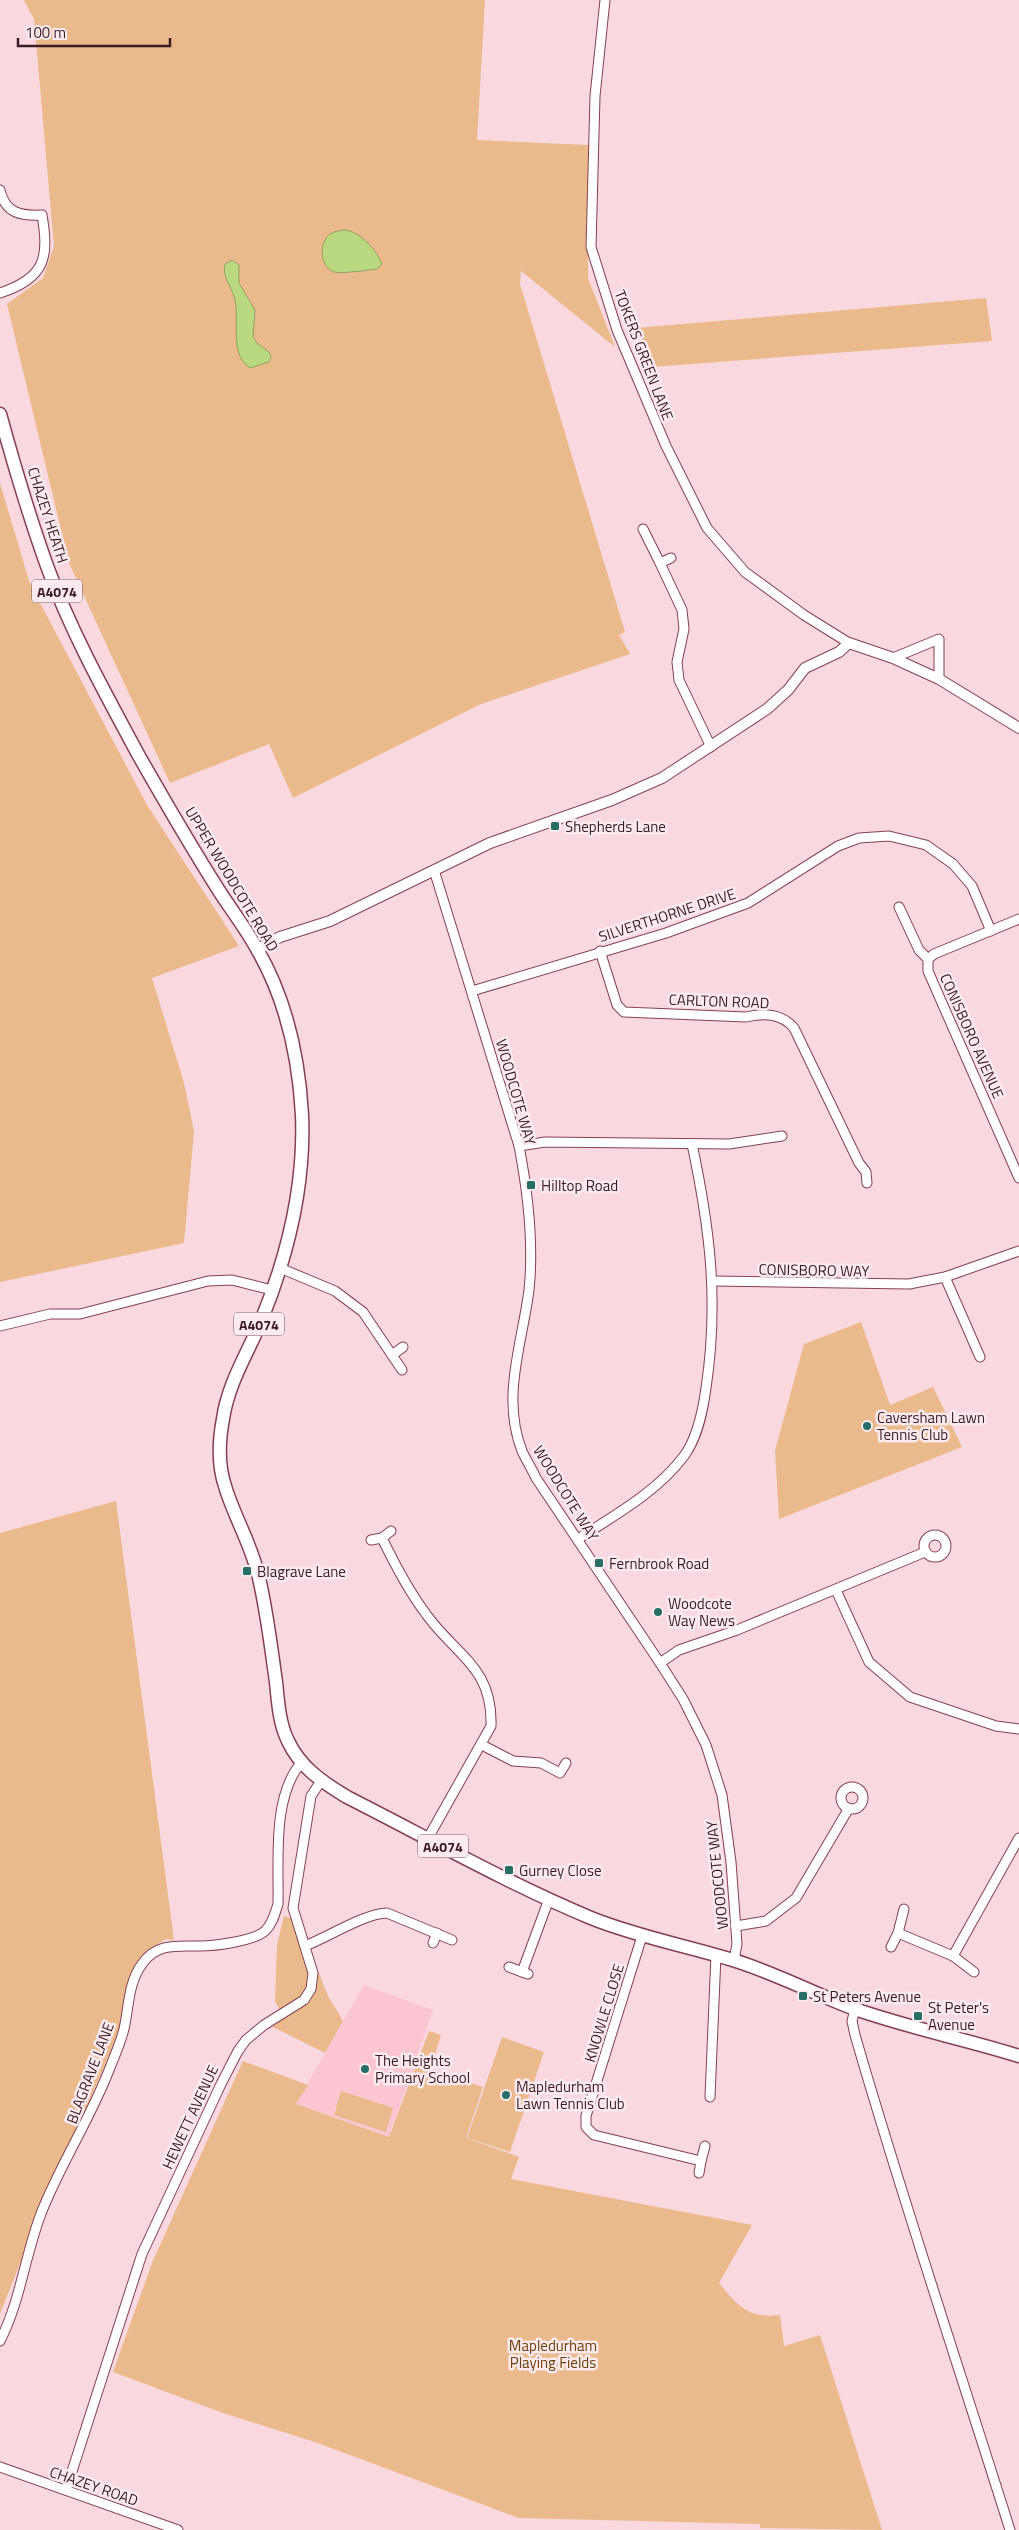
<svg xmlns="http://www.w3.org/2000/svg" width="1019" height="2530" font-family="'Titillium Web',sans-serif">
<rect width="100%" height="100%" fill="#fad8df"/>
<!-- built -->
<polygon fill="#fbc6d1" points="364,1985 433,2010 389,2137 296,2104"/>
<!-- green -->
<g fill="#ebba8c">
<polygon points="24,0 485,0 477,140 589,145 588,278 615,347 521,271 520,284 625,632 619,635 630,654 481,704 293,798 269,744 170,783 69,563 7,304 43,278 54,246 34,19"/>
<polygon points="986,298 992,341 652,367 636,328"/>
<polygon points="0,483 30,584 147,805 239,946 152,978 184,1083 194,1131 184,1243 0,1282"/>
<polygon points="861,1322 890,1405 933,1387 962,1447 779,1519 775,1451 804,1344"/>
<polygon points="116,1501 174,1940 166,1939 146,1951 135,1967 119,2032 30,2238 0,2314 0,1533"/>
<path d="M284,1916L293,1919C299,1940 320,1979 300,1997C294,2003 286,2006 280,2010L275,2002L277,1945Z"/>
<path d="M318,1971L328,1996L343,2021L325,2053L271,2026C291,2010 322,2003 316,1972Z"/>
<path d="M429,2031L441,2035L430,2070L483,2087L466,2138L519,2157L511,2179L752,2225L719,2283C738,2306 749,2319 780,2315L784,2346L820,2335L882,2530L760,2528V2524L519,2518L315,2442L223,2413L113,2372L152,2263L243,2061L308,2085L296,2104L389,2137Z"/>
<polygon points="502,2037 544,2052 510,2152 467,2138"/>
<polygon points="341,2091 393,2108 386,2132 334,2115"/>
</g>
<!-- water -->
<g fill="#b9d880" stroke="#93a064">
<path d="M344,230C358,230 378,251 382,264L377,269C368,270 342,274 334,272C319,267 318,240 332,233C335,231 340,231 344,230Z"/>
<path d="M232,260L239,265V283L255,310L253,337L257,343L269,352L271,357L269,362L250,368C228,354 241,319 234,297C231,285 222,277 225,264Z"/>
</g>
<g fill="none" stroke-linecap="round" stroke-linejoin="round">
<!-- minor casing -->
<g stroke="#854153" stroke-width="11">
<g id="minor">
<polyline points="605,0 595,96 591,247 617,330 666,446 707,528 745,572 804,615 849,643"/>
<path d="M0,190C5,214 22,216 42,215C49,257 46,278 0,293"/>
<polyline points="643,529 660,563"/>
<polyline points="671,558 660,563 682,610 684,629 677,662 679,680 711,747"/>
<polyline points="893,658 939,639 939,679"/>
<path d="M434,870L519,1146C528,1193 534,1242 529,1290C522,1345 501,1397 522,1451C526,1460 532,1469 536,1478L660,1663L683,1699L706,1745L722,1795L731,1862L737,1944L734,1960"/>
<polyline points="899,907 919,950 928,959 928,971 1019,1178"/>
<path d="M600,951L617,1005L624,1012L746,1017C764,1013 781,1013 794,1028L859,1163L866,1172L867,1183"/>
<polyline points="928,959 934,954 1019,919"/>
<polyline points="472,991 666,933 748,903 838,846 859,838 889,836 926,845 953,864 972,886 991,931"/>
<polyline points="519,1146 545,1142 729,1144 782,1136"/>
<polyline points="280,1268 335,1291 363,1312 402,1370"/>
<polyline points="945,1277 980,1357"/>
<polyline points="713,1281 909,1284 945,1277 1019,1251"/>
<polyline points="0,1326 50,1314 80,1314 208,1281 232,1280 272,1290"/>
<polyline points="392,1355 403,1347"/>
<path d="M391,1531L382,1538C395,1565 408,1590 426,1614C456,1656 493,1667 491,1726L428,1838"/>
<circle cx="935" cy="1546" r="11"/>
<path d="M578,1539C615,1515 657,1492 684,1456C698,1437 703,1410 706,1388C719,1301 710,1229 692,1144"/>
<polyline points="371,1540 382,1538"/>
<polyline points="836,1590 869,1662 910,1697 996,1726 1019,1729"/>
<polyline points="660,1663 679,1650 737,1630 925,1552"/>
<polyline points="482,1745 513,1761 541,1763 560,1773 566,1763"/>
<circle cx="852" cy="1798" r="11"/>
<polyline points="736,1926 766,1921 796,1898 849,1808"/>
<polyline points="898,1933 953,1956"/>
<polyline points="642,1936 586,2116 586,2127 594,2135 701,2161 705,2146"/>
<polyline points="433,1943 437,1933"/>
<path d="M305,1946C328,1937 366,1913 387,1913L452,1940"/>
<polyline points="891,1947 898,1933 904,1909"/>
<polyline points="509,1967 528,1974"/>
<polyline points="522,1972 549,1899"/>
<polyline points="974,1972 953,1956 1019,1838"/>
<path d="M855,2009L852,2021L855,2035C903,2201 958,2365 1010,2530"/>
<polyline points="710,2097 716,1955"/>
<polyline points="699,2173 701,2161"/>
<path d="M0,2341C21,2300 25,2254 42,2211C62,2161 92,2116 111,2065C116,2053 121,2041 124,2029C129,2007 128,1983 142,1964C156,1943 177,1946 200,1946C215,1946 254,1941 265,1931C273,1923 275,1913 278,1904C279,1860 272,1797 301,1763"/>
<polyline points="0,2467 178,2530"/>
<polyline points="66,2490 142,2254 221,2084 238,2051 246,2040 264,2025 304,2000 311,1989 313,1973 293,1908 311,1796 321,1781"/>
</g>
</g>
<!-- tertiary casing -->
<g stroke="#854153" stroke-width="12">
<polyline id="tertiary" points="258,949 280,937 330,921 490,843 612,800 662,778 767,709 788,690 805,668 839,652 849,643 893,658 939,679 1019,728"/>
</g>
<!-- primary casing -->
<g stroke="#854153" stroke-width="15">
<path id="primary" d="M0,414C14,465 29,516 47,566C71,632 106,695 139,756C164,800 189,843 216,886C229,907 245,927 257,949C286,999 299,1059 302,1115C305,1187 288,1255 261,1321C248,1353 228,1383 223,1419C219,1440 218,1465 225,1486C234,1517 252,1545 259,1578C267,1612 271,1647 276,1682C278,1701 279,1723 288,1741C300,1767 322,1782 347,1797C428,1838 507,1883 591,1918C638,1937 688,1946 736,1961C777,1974 815,1994 855,2009C909,2028 965,2039 1019,2056"/>
</g>
<!-- minor -->
<use href="#minor" stroke="#fff" stroke-width="9"/>
<!-- tertiary -->
<use href="#tertiary" stroke="#fff" stroke-width="10"/>
<!-- primary -->
<use href="#primary" stroke="#fff" stroke-width="12"/>
</g>
<!-- markers -->
<g fill="#266e66" stroke="#fbeaee" stroke-width="2">
<rect x="550" y="821" width="10" height="10" rx="2.5"/>
<rect x="526" y="1180" width="10" height="10" rx="2.5"/>
<circle cx="867" cy="1426" r="5"/>
<rect x="594" y="1558" width="10" height="10" rx="2.5"/>
<rect x="242" y="1566" width="10" height="10" rx="2.5"/>
<circle cx="658" cy="1612" r="5"/>
<rect x="504" y="1865" width="10" height="10" rx="2.5"/>
<rect x="798" y="1991" width="10" height="10" rx="2.5"/>
<rect x="913" y="2011" width="10" height="10" rx="2.5"/>
<circle cx="365" cy="2069" r="5"/>
<circle cx="506" cy="2095" r="5"/>
</g>
<g text-anchor="middle" dominant-baseline="central" stroke-width="5" stroke-linejoin="round" paint-order="stroke">
<!-- shield labels -->
<g fill="#fbeaee" stroke="#745a61" stroke-width="1">
<rect x="32" y="579.5" width="50" height="23" rx="4"/>
<rect x="234" y="1312.5" width="50" height="23" rx="4"/>
<rect x="418" y="1834.5" width="50" height="23" rx="4"/>
</g>
<g font-size="14" font-weight="bold" fill="#3a1c24">
<text x="57" y="591">A4074</text>
<text x="259" y="1324">A4074</text>
<text x="443" y="1846">A4074</text>
</g>
<!-- street labels -->
<g font-size="15" fill="#3a1c24" stroke="#fbeaee">
<text transform="translate(644 355) rotate(69)">TOKERS GREEN LANE</text>
<text transform="translate(48 515) rotate(72)">CHAZEY HEATH</text>
<text transform="translate(232 879) rotate(59)">UPPER WOODCOTE ROAD</text>
<text transform="translate(667 915) rotate(-18)">SILVERTHORNE DRIVE</text>
<text transform="translate(719 1001) rotate(2)">CARLTON ROAD</text>
<text transform="translate(972 1036) rotate(66)">CONISBORO AVENUE</text>
<text transform="translate(516 1092) rotate(74)">WOODCOTE WAY</text>
<text transform="translate(814 1270) rotate(1)">CONISBORO WAY</text>
<text transform="translate(566 1493) rotate(58)">WOODCOTE WAY</text>
<text transform="translate(717 1875) rotate(-96)">WOODCOTE WAY</text>
<text transform="translate(604 2013) rotate(-73)">KNOWLE CLOSE</text>
<text transform="translate(90 2073) rotate(-69)">BLAGRAVE LANE</text>
<text transform="translate(190 2117) rotate(-65)">HEWETT AVENUE</text>
<text transform="translate(94 2486) rotate(19)">CHAZEY ROAD</text>
</g>
<!-- poi labels -->
<g font-size="15" fill="#3a1c24" stroke="#fbeaee" text-anchor="start">
<text x="565" y="826">Shepherds Lane</text>
<text x="541" y="1185">Hilltop Road</text>
<text x="877" y="1417">Caversham Lawn<tspan x="877" dy="17">Tennis Club</tspan></text>
<text x="609" y="1563">Fernbrook Road</text>
<text x="257" y="1571">Blagrave Lane</text>
<text x="668" y="1603">Woodcote<tspan x="668" dy="17">Way News</tspan></text>
<text x="519" y="1870">Gurney Close</text>
<text x="813" y="1996">St Peters Avenue</text>
<text x="928" y="2007">St Peter's<tspan x="928" dy="17">Avenue</tspan></text>
<text x="375" y="2060">The Heights<tspan x="375" dy="17">Primary School</tspan></text>
<text x="516" y="2086">Mapledurham<tspan x="516" dy="17">Lawn Tennis Club</tspan></text>
</g>
<!-- park labels -->
<g font-size="15" fill="#6d4008" stroke="#fbeaee">
<text x="553" y="2345">Mapledurham<tspan x="553" dy="17">Playing Fields</tspan></text>
</g>
</g>
<!-- scale -->
<path d="M18 38v8h152v-8" fill="none" stroke="#3a1c24" stroke-width="2.5"/>
<text x="25" y="38" font-size="15" fill="#3a1c24" stroke="#fbeaee" stroke-width="4" paint-order="stroke">100 m</text>
</svg>
